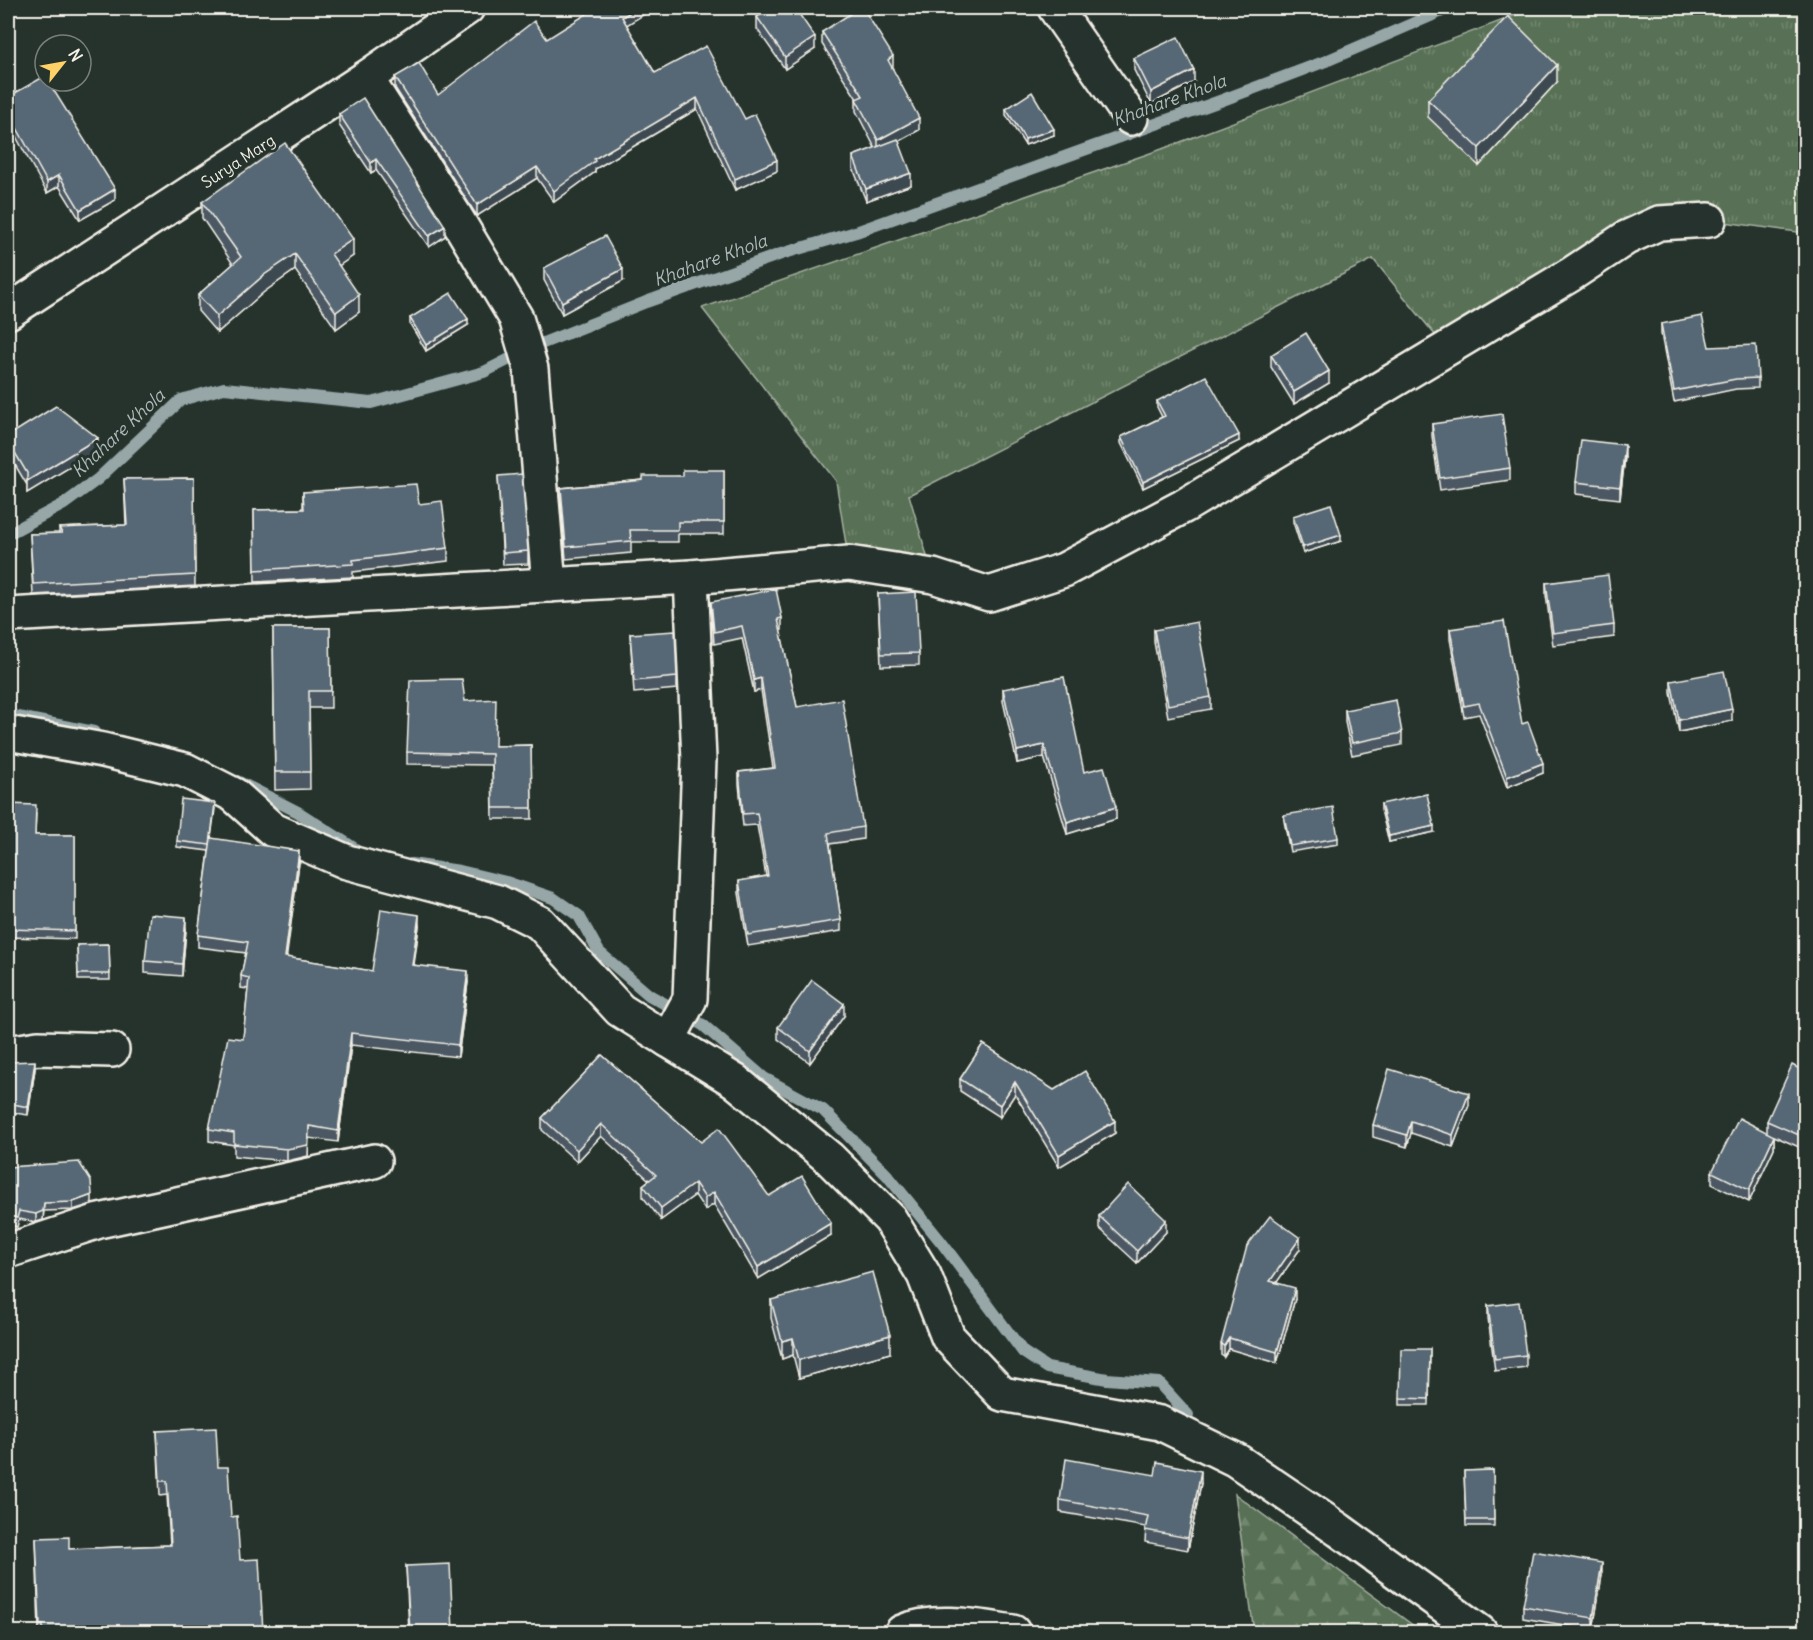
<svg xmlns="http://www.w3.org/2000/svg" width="1813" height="1640" font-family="Delius,sans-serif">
<defs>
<pattern id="grass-tufts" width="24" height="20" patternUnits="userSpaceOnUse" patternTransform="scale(1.5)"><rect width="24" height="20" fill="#597156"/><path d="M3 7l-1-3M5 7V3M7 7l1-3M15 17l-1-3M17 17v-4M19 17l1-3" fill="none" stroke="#71866e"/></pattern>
<pattern id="forest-firs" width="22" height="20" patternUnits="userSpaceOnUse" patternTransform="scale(1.5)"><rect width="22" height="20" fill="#597156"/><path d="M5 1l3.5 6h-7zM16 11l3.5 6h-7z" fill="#71866e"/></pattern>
</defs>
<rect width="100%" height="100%" fill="#26332d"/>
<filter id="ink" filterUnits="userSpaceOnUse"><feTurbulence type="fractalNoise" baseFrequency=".0167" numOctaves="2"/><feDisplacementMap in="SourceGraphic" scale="12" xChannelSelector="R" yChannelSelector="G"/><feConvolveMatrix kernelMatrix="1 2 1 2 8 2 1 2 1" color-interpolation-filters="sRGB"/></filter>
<g filter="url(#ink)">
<!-- grass -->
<polygon fill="url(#grass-tufts)" stroke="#a6b19f" stroke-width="1.5" points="1535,8 1805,8 1805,233 1709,220 1659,223 1445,347 1373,259 909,495 933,576 849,563 836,481 702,308 1162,149"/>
<!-- forest -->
<polygon fill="url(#forest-firs)" stroke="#a6b19f" stroke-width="1.5" points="1235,1494 1422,1632 1254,1632"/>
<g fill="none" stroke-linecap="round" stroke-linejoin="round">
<!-- stream -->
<g stroke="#97a7a8" stroke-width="12">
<polyline points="8,534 64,504 98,479 181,400 224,388 371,403 484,372 533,347 646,302 781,254 856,232 1220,101 1326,61 1449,8"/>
<polyline points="8,715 94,732"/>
<polyline points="237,781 298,812 354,848"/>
<polyline points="411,864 460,871 506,882 553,898 579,916 599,952 649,995 703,1025 764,1078 823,1110 887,1175 942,1243 1023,1352 1047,1368 1107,1379 1159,1383 1188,1415"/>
</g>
<!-- street casing -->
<g stroke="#f4f1e8" stroke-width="38">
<g id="street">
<polyline points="1055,8 1131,118"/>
<polyline points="366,78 455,216 516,318 531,369 549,585"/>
<polyline points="8,312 366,78 467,8"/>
<polyline points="691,577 699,760 690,999 668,1040 735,1081 829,1158 890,1219 924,1275 948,1337 1002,1394 1160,1423 1236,1460 1339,1530 1480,1632"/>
<polyline points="8,615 691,577 849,563 933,576 989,594 1064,570 1184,506 1570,275 1626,238 1659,223 1709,220"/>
<polyline points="8,733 103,750 185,770 234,795 273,830 347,862 498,902 540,923 620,1010 668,1040"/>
<polyline points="8,1053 38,1048 112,1050"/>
<polyline points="8,1251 99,1221 374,1161"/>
<path d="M902,1632C934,1618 979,1627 1013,1632"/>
</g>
</g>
<!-- street -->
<use href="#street" stroke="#26332d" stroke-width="33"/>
</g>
<!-- wall -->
<g fill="#4b5964" stroke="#f4f1e8" stroke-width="1.5">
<polygon points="654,8 626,25 655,73 745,119 777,171 735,190 697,109 595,169 595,172 554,202 537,178 477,216 395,88 395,77 438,95 547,39"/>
<polygon points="757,17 815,49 785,69 757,29"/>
<polygon points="822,32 893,68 892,69 919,130 899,141 911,185 866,201 853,168 853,156 875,148 856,111 856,99 857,99 822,44"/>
<polygon points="1134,58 1194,82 1151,104 1134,70"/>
<polygon points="1557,82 1479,166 1428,117 1428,100"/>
<polygon points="8,97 115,200 80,220 59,186 47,193 8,122"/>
<polygon points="1006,109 1054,135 1025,145 1006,115"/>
<polygon points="339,114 445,236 429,247 376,170 371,173 339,125"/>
<polygon points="202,202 353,256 339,265 359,312 336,329 295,270 264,292 217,333 198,311 198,295 233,264 202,218"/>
<polygon points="544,268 623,281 562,314 544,280"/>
<polygon points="410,318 468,325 426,351 410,324"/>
<polygon points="1661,324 1709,347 1758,378 1758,388 1736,389 1674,402 1661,334"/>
<polygon points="1271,355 1329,383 1294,404 1271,367"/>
<polygon points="1157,401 1239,441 1143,488 1121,443 1121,437 1162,417 1157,407"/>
<polygon points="1432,424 1510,468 1510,480 1440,490 1432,436"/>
<polygon points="8,436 98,450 27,493 27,485 8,453"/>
<polygon points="1625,457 1620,499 1576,494 1576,482"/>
<polygon points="724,470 724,534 678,534 678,542 631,542 631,553 566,559 561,500 561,488 683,476"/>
<polygon points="498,476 528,551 528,564 503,565"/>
<polygon points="194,478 195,586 33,595 30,534 59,533 59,528 126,525 124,479"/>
<polygon points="303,492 419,504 448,548 448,561 353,572 353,577 255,582 254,510 303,509"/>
<polygon points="1293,516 1341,541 1303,553 1293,522"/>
<polygon points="1546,583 1614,625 1614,637 1553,645 1546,595"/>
<polygon points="878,594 919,653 919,665 881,666"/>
<polygon points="711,602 782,618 782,630 780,630 797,707 863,827 863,839 830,844 841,920 841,931 748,946 739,893 739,881 766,876 757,825 743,826 739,784 739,772 773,768 761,690 754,692 742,638 714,644"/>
<polygon points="273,628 330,628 331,708 309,708 310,789 275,790"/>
<polygon points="1450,629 1522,724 1543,773 1507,787 1479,714 1464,717 1450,639"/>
<polygon points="1154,630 1211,697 1211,709 1168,717 1154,642"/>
<polygon points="630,634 677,677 677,689 634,693"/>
<polygon points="1671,681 1732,721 1679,732 1671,693"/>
<polygon points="1003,689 1084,772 1116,819 1067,834 1044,757 1017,763 1003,701"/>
<polygon points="465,701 495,746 531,745 532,819 493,819 492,765 407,764 407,752"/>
<polygon points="1345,710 1402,733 1402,745 1352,755 1345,722"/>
<polygon points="8,804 36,813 35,835 75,835 75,939 8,937"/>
<polygon points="1381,804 1434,832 1389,842 1381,810"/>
<polygon points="215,809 211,838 299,863 286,957 372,971 419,926 414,965 468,982 458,1057 351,1045 338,1142 309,1138 308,1156 287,1161 234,1156 234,1145 209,1141 209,1129 243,1039 248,989 241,988 241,976 246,953 198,947 198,935 209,851 177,847 177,841"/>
<polygon points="1284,815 1338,838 1338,844 1290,852 1284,821"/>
<polygon points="186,929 182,976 145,973 145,961"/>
<polygon points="109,944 110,980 78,980 77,945"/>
<polygon points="844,1016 810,1063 778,1039 778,1027"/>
<polygon points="983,1044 1115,1133 1059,1167 1015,1094 1000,1117 960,1091 960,1079"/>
<polygon points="602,1055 701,1142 769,1196 831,1235 758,1279 714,1204 705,1210 695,1195 661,1220 643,1197 643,1185 649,1180 601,1136 577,1162 542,1130 542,1118"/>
<polygon points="8,1062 35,1069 28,1115 8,1112"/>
<polygon points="1806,1072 1806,1150 1774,1136 1774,1148 1749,1202 1712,1184 1712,1172 1767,1132 1767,1121"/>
<polygon points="1469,1105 1453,1147 1411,1133 1407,1147 1373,1137 1373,1125"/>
<polygon points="8,1167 92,1204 73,1210 44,1211 43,1220 36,1222 19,1219 17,1227 8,1225"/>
<polygon points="1099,1216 1166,1232 1137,1263 1099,1228"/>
<polygon points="1300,1249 1276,1283 1295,1299 1277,1363 1229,1349 1224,1357 1221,1355 1221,1344"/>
<polygon points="771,1300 890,1353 799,1378 793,1355 782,1359 771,1318"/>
<polygon points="1488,1306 1526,1355 1526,1367 1495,1371 1488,1318"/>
<polygon points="1430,1349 1429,1405 1400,1405 1400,1398"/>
<polygon points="157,1431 218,1467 240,1560 263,1632 39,1632 36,1538 69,1549 170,1545 167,1495 160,1496"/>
<polygon points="1493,1470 1494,1526 1466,1526 1464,1471"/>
<polygon points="1201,1483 1188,1550 1145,1542 1146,1527 1060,1512 1060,1500"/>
<polygon points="406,1566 453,1632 409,1632"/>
<polygon points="1602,1575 1593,1630 1523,1618 1523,1606"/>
</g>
<!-- shaded-wall -->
<g fill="#3d4951" stroke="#f4f1e8" stroke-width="1.5">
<polygon points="637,8 654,8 622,28 622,17"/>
<polygon points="815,37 815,49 785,69 785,57"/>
<polygon points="893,56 893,68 888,72 888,60"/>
<polygon points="1557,65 1557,82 1479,166 1479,148"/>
<polygon points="1194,70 1194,82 1151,104 1151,92"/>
<polygon points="697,98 697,109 595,169 595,172 554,202 554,191 594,159"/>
<polygon points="919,118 919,130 878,152 878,140"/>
<polygon points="1054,129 1054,135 1025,145 1025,139"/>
<polygon points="376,159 376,170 371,173 371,163"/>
<polygon points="777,160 777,171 735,190 735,179"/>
<polygon points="537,167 537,178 477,216 477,205"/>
<polygon points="911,173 911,185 866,201 866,189"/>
<polygon points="59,175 59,186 47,193 47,182"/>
<polygon points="115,189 115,200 80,220 80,210"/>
<polygon points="445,226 445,236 429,247 429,236"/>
<polygon points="353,239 353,256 331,271 331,254"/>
<polygon points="295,254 295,270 264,292 217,333 217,316 264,275"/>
<polygon points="623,269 623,281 562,314 562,302"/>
<polygon points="12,271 12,287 8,290 8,274"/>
<polygon points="359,295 359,312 336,329 336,312"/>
<polygon points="468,319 468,325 426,351 426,345"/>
<polygon points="1329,371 1329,383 1294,404 1294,392"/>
<polygon points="1239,435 1239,441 1143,488 1143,482"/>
<polygon points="98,438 98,450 27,493 27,481"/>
<polygon points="1625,445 1625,457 1620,499 1620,487"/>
<polygon points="1341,535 1341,541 1303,553 1303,547"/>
<polygon points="761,678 761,690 754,692 754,680"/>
<polygon points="1732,709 1732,721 1679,732 1679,720"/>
<polygon points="1044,745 1044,757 1017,763 1017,751"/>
<polygon points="1543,763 1543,773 1507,787 1507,777"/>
<polygon points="1116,807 1116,819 1067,834 1067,822"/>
<polygon points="1434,826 1434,832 1389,842 1389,836"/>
<polygon points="299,851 299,863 285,969 285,957"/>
<polygon points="419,915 419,926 412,977 412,965"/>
<polygon points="186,917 186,929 182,976 182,964"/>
<polygon points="468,971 468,982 458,1057 458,1045"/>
<polygon points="8,995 11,995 11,1003 8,1004"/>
<polygon points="844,1004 844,1016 810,1063 810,1051"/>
<polygon points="351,1033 351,1045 338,1142 338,1131"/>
<polygon points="35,1061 35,1069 28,1115 28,1107"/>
<polygon points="1015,1082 1015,1094 1000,1117 1000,1105"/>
<polygon points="1469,1093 1469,1105 1453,1147 1453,1135"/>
<polygon points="1115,1121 1115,1133 1059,1167 1059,1155"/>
<polygon points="1411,1121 1411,1133 1407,1147 1407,1135"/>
<polygon points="601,1124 601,1136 577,1162 577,1150"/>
<polygon points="309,1126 308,1156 287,1161 287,1149"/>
<polygon points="1774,1136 1774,1148 1749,1202 1749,1190"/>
<polygon points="695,1183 695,1195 661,1220 661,1208"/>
<polygon points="714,1192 714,1204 705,1210 705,1198"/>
<polygon points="92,1195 92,1204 73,1210 73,1202"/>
<polygon points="44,1203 43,1220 36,1222 36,1214"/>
<polygon points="1166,1220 1166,1232 1137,1263 1137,1251"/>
<polygon points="831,1223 831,1235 758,1279 758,1267"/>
<polygon points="1300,1238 1300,1249 1270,1292 1270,1281"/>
<polygon points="1295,1288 1295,1299 1277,1363 1277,1352"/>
<polygon points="890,1335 890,1353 799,1378 799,1360"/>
<polygon points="793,1338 793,1355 782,1359 782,1341"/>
<polygon points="1229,1338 1229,1349 1224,1357 1224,1346"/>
<polygon points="1201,1471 1201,1483 1188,1550 1188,1538"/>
<polygon points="1602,1563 1602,1575 1593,1630 1593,1618"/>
</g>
<!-- building -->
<g fill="#576874" stroke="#f4f1e8" stroke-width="1.5">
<polygon points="596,8 637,8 622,17 655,73 706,46 745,119 755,114 777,160 735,179 697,98 594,159 595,161 554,191 537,167 477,205 395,77 419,63 438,95 534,21 547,39"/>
<polygon points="771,8 795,8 815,37 785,57 757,17"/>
<polygon points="859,8 863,8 893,56 888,60 919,118 878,140 856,99 863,96 822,32"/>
<polygon points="1508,16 1557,65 1479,148 1428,100"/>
<polygon points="1178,37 1194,70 1151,92 1134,58"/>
<polygon points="45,76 45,81 48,81 115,189 80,210 59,175 47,182 8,112 8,97"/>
<polygon points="1032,92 1054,129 1025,139 1006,109"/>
<polygon points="363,98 445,226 429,236 376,159 371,163 339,114"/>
<polygon points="898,139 911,173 866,189 853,156"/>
<polygon points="285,143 353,239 331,254 359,295 336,312 295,254 264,275 217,316 198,295 241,257 202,202"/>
<polygon points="605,236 623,269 562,302 544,268"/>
<polygon points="8,261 12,271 8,274"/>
<polygon points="451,293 468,319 426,345 410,318"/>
<polygon points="1702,316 1709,347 1756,345 1758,378 1736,379 1674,391 1661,324"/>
<polygon points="1306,333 1329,371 1294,392 1271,355"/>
<polygon points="1206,376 1239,435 1143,482 1121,437 1165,416 1157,401"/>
<polygon points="56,406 98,438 27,481 27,473 8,441 8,436"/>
<polygon points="1502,414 1510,468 1440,478 1432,424"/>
<polygon points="1581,440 1625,445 1620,487 1576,482"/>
<polygon points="683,470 724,470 724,522 678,522 678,530 630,530 631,541 566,547 561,488 643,480 643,476 683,476"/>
<polygon points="522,474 528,551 503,553 498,476"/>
<polygon points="194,478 195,575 33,584 30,534 62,533 59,528 127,525 124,479"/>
<polygon points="416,484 419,504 442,501 448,548 353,560 353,564 255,570 254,510 304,509 303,492"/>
<polygon points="1331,504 1341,535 1303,547 1293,516"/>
<polygon points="1608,575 1614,625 1553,633 1546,583"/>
<polygon points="776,589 782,618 778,619 797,707 842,699 863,827 828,833 841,920 748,935 739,881 768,876 757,813 743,814 739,772 775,768 761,678 754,680 742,626 714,632 711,602"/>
<polygon points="916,592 919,653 881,654 878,594"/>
<polygon points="1504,621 1522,724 1528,722 1543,763 1507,777 1479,703 1464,706 1450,629"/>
<polygon points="1197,622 1211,697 1168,705 1154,630"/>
<polygon points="273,628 330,628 331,691 309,691 310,772 275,772"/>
<polygon points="675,631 677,677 634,681 630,634"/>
<polygon points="1724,671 1732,709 1679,720 1671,681"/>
<polygon points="1064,677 1084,772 1104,767 1116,807 1067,822 1044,745 1017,751 1003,689"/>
<polygon points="462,679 465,701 496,699 495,746 531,745 532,808 493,808 492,754 407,752 410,680"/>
<polygon points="1396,700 1402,733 1352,743 1345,710"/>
<polygon points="1427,794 1434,826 1389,836 1381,804"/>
<polygon points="181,799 215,803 210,845 177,841"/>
<polygon points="8,804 36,805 35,835 75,835 75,931 8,929"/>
<polygon points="1333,807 1338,838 1290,846 1284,815"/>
<polygon points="211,838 299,851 285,957 372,971 381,909 419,915 412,965 468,971 458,1045 351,1033 338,1131 309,1126 308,1145 287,1149 234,1144 234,1133 209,1129 228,1037 243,1039 249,978 241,976 248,942 198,935"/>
<polygon points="150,914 186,917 182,964 145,961"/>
<polygon points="109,944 110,974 78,974 77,945"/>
<polygon points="8,980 11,995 8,995"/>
<polygon points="812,980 844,1004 810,1051 778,1027"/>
<polygon points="983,1044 1054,1090 1085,1071 1115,1121 1059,1155 1015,1082 1000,1105 960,1079"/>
<polygon points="602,1055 701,1142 719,1128 769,1196 802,1176 831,1223 758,1267 714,1192 705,1198 695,1183 661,1208 643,1185 656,1175 601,1124 577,1150 542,1118"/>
<polygon points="35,1061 28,1107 8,1103 8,1062"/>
<polygon points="1792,1065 1806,1072 1806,1138 1767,1121"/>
<polygon points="1389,1069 1469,1093 1453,1135 1411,1121 1407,1135 1373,1125"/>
<polygon points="1739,1118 1774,1136 1749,1190 1712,1172"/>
<polygon points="79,1162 91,1181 92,1195 73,1202 44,1203 43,1211 36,1214 19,1211 17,1218 8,1216 8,1167"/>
<polygon points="1128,1184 1166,1220 1137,1251 1099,1216"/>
<polygon points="1270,1216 1300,1238 1270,1281 1295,1288 1277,1352 1229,1338 1224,1346 1221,1344 1247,1246"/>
<polygon points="873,1272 890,1335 799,1360 793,1338 782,1341 771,1300"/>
<polygon points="1519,1302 1526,1355 1495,1359 1488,1306"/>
<polygon points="1401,1349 1430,1349 1429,1399 1400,1398"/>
<polygon points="216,1428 218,1467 228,1467 231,1517 237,1516 240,1560 259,1559 263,1632 43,1632 43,1625 40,1626 36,1538 69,1537 69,1549 171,1545 167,1481 160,1481 157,1431"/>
<polygon points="1066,1459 1155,1475 1157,1462 1201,1471 1188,1538 1145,1530 1148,1516 1060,1500"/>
<polygon points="1493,1470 1494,1520 1466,1520 1464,1471"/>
<polygon points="1533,1551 1602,1563 1593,1618 1523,1606"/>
<polygon points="450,1564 453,1632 410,1632 406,1566"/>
</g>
</g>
<g text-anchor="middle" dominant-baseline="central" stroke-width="6" stroke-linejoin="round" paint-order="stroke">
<!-- street labels -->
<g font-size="16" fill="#f4f1e8" stroke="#26332d">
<text transform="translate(238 161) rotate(-33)">Surya Marg</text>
</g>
<!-- water labels -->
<g font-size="18" font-style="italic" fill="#aebab8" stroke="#26332d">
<text transform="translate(1169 100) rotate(-20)">Khahare Khola</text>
<text transform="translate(710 260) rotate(-20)">Khahare Khola</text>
<text transform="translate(118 433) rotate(-43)">Khahare Khola</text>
</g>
</g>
<!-- margin -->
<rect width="1813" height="1640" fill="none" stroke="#26332d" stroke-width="30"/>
<rect x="15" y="15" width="1783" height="1610" fill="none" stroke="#f4f1e8" stroke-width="2" filter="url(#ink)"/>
<!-- north arrow -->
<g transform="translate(63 63) rotate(59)"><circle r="28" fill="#26332d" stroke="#787f78" stroke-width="1.5"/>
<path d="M0-4.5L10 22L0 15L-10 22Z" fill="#ffd166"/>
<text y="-9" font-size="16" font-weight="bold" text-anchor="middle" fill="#f4f1e8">N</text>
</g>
</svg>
